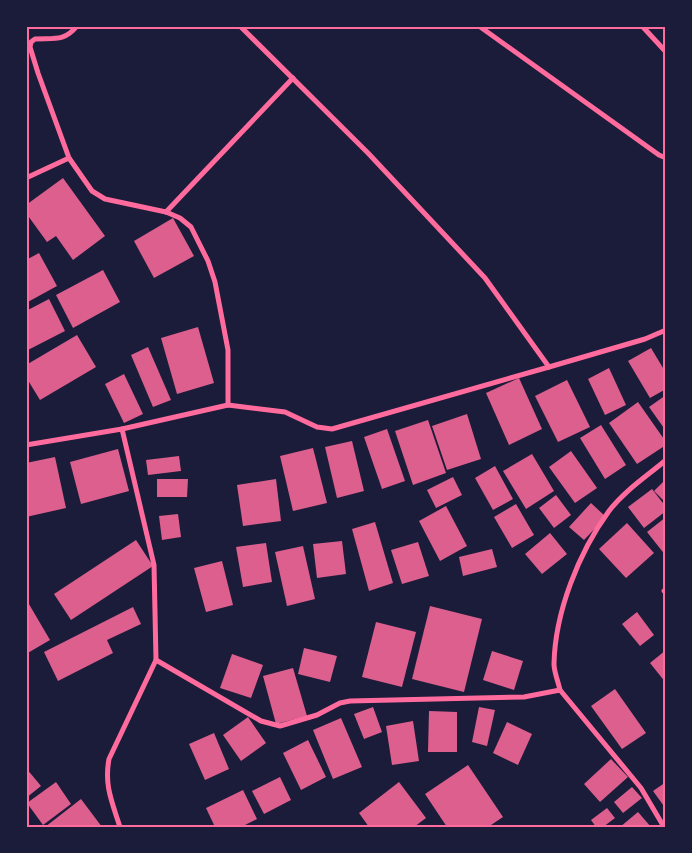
<svg xmlns="http://www.w3.org/2000/svg" width="692" height="853" font-family="Manrope,sans-serif">
<rect width="100%" height="100%" fill="#1b1b3a"/>
<!-- building -->
<g fill="#dd5f8e">
<polygon points="63,178 105,236 73,260 56,236 47,242 26,213 26,205"/>
<polygon points="173,218 194,256 154,278 134,241"/>
<polygon points="39,253 57,286 26,303 26,260"/>
<polygon points="103,270 120,302 73,328 56,295"/>
<polygon points="49,299 65,331 26,351 26,311"/>
<polygon points="198,327 214,383 177,394 161,338"/>
<polygon points="77,335 96,367 40,400 26,377 26,365"/>
<polygon points="148,347 171,400 153,407 131,355"/>
<polygon points="651,348 666,373 666,389 650,398 628,361"/>
<polygon points="609,368 626,405 605,415 588,379"/>
<polygon points="124,374 143,414 124,423 105,384"/>
<polygon points="519,378 542,429 509,445 486,393"/>
<polygon points="567,380 590,427 558,442 535,396"/>
<polygon points="666,395 666,431 649,407"/>
<polygon points="638,402 666,442 666,445 637,464 609,423"/>
<polygon points="467,414 481,459 447,470 432,426"/>
<polygon points="428,420 446,473 413,485 395,431"/>
<polygon points="601,425 626,465 605,479 580,438"/>
<polygon points="387,429 405,481 382,489 364,437"/>
<polygon points="352,441 364,491 337,498 325,447"/>
<polygon points="313,448 327,503 293,511 280,456"/>
<polygon points="118,449 129,491 81,504 70,462"/>
<polygon points="571,451 597,488 575,503 549,467"/>
<polygon points="532,454 554,491 526,509 503,471"/>
<polygon points="179,456 181,471 148,475 146,460"/>
<polygon points="55,457 66,508 26,517 26,463"/>
<polygon points="495,466 513,499 493,510 475,478"/>
<polygon points="453,477 462,495 436,508 427,490"/>
<polygon points="157,479 188,479 187,497 157,497"/>
<polygon points="276,479 281,521 243,526 237,485"/>
<polygon points="666,479 666,503 654,491"/>
<polygon points="652,489 666,507 666,511 644,528 628,507"/>
<polygon points="556,495 571,515 554,528 539,508"/>
<polygon points="591,503 606,517 584,540 569,527"/>
<polygon points="516,504 534,535 512,548 494,517"/>
<polygon points="446,506 467,546 440,561 419,521"/>
<polygon points="178,514 181,537 162,540 159,516"/>
<polygon points="666,517 666,556 647,532"/>
<polygon points="375,522 393,583 369,591 352,529"/>
<polygon points="627,523 654,553 626,578 599,549"/>
<polygon points="550,533 567,554 542,574 525,554"/>
<polygon points="136,540 153,566 71,620 54,594"/>
<polygon points="342,541 346,574 317,578 313,544"/>
<polygon points="418,542 429,576 402,584 391,550"/>
<polygon points="266,543 272,582 243,587 236,547"/>
<polygon points="303,546 315,599 287,606 275,552"/>
<polygon points="492,549 497,567 463,576 459,557"/>
<polygon points="222,561 233,605 206,612 194,568"/>
<polygon points="26,599 50,640 26,654"/>
<polygon points="430,606 482,619 464,692 412,679"/>
<polygon points="133,607 141,624 107,640 113,653 58,681 44,652"/>
<polygon points="637,612 654,635 640,646 622,624"/>
<polygon points="376,622 416,632 402,687 362,677"/>
<polygon points="304,648 337,656 330,682 298,674"/>
<polygon points="666,650 666,683 650,663"/>
<polygon points="492,651 523,661 514,690 483,680"/>
<polygon points="232,654 263,665 251,698 220,688"/>
<polygon points="293,668 307,716 276,724 263,676"/>
<polygon points="615,689 646,733 622,749 591,706"/>
<polygon points="373,707 382,732 364,739 354,714"/>
<polygon points="479,707 495,710 487,746 472,742"/>
<polygon points="429,711 457,712 457,752 428,752"/>
<polygon points="248,717 266,743 241,761 223,735"/>
<polygon points="341,718 362,767 333,779 313,730"/>
<polygon points="413,721 419,761 392,765 386,726"/>
<polygon points="507,722 532,734 518,765 493,753"/>
<polygon points="214,733 229,769 205,780 189,744"/>
<polygon points="308,740 326,777 301,790 283,753"/>
<polygon points="611,759 628,777 600,802 584,784"/>
<polygon points="468,765 503,817 488,827 447,827 425,794"/>
<polygon points="26,768 41,786 26,798"/>
<polygon points="280,777 291,800 264,814 252,791"/>
<polygon points="56,782 71,804 43,825 27,803"/>
<polygon points="399,782 426,818 414,827 369,827 359,813"/>
<polygon points="666,782 666,809 653,791"/>
<polygon points="632,787 642,798 623,813 614,802"/>
<polygon points="243,790 257,819 241,827 215,827 206,808"/>
<polygon points="81,799 102,827 45,827"/>
<polygon points="607,808 615,818 603,827 596,827 591,820"/>
<polygon points="638,812 651,827 620,827"/>
</g>
<g fill="none" stroke-linecap="round" stroke-linejoin="round">
<!-- minor -->
<g stroke="#ff6b9d" stroke-width="5">
<path d="M77,26C64,42 54,38 35,39L31,42L30,47L38,73L69,158L92,191L105,199L166,212L180,218L191,227L208,261L215,282L228,350V405"/>
<polyline points="240,26 368,153 485,278 549,367"/>
<polyline points="479,26 659,155 666,158"/>
<polyline points="642,26 666,52"/>
<polyline points="26,178 69,158"/>
<polyline points="166,212 293,78"/>
<polyline points="26,445 122,429 228,405 285,412 317,427 332,429 549,367 645,339 666,330"/>
<polyline points="664,591 666,589"/>
<polyline points="156,660 261,721 280,726 317,715 340,703 350,701 524,697 560,690 641,788 664,827"/>
<path d="M560,690C558,681 554,672 554,664C555,612 579,552 609,511C624,491 647,476 666,460"/>
<path d="M120,827C112,802 104,785 109,759L156,660L154,565L122,429"/>
</g>
</g>
<!-- border -->
<rect width="692" height="853" fill="none" stroke="#1b1b3a" stroke-width="55"/>
<rect x="28" y="28" width="636" height="798" fill="none" stroke="#ff6b9d" stroke-width="2"/>
</svg>
